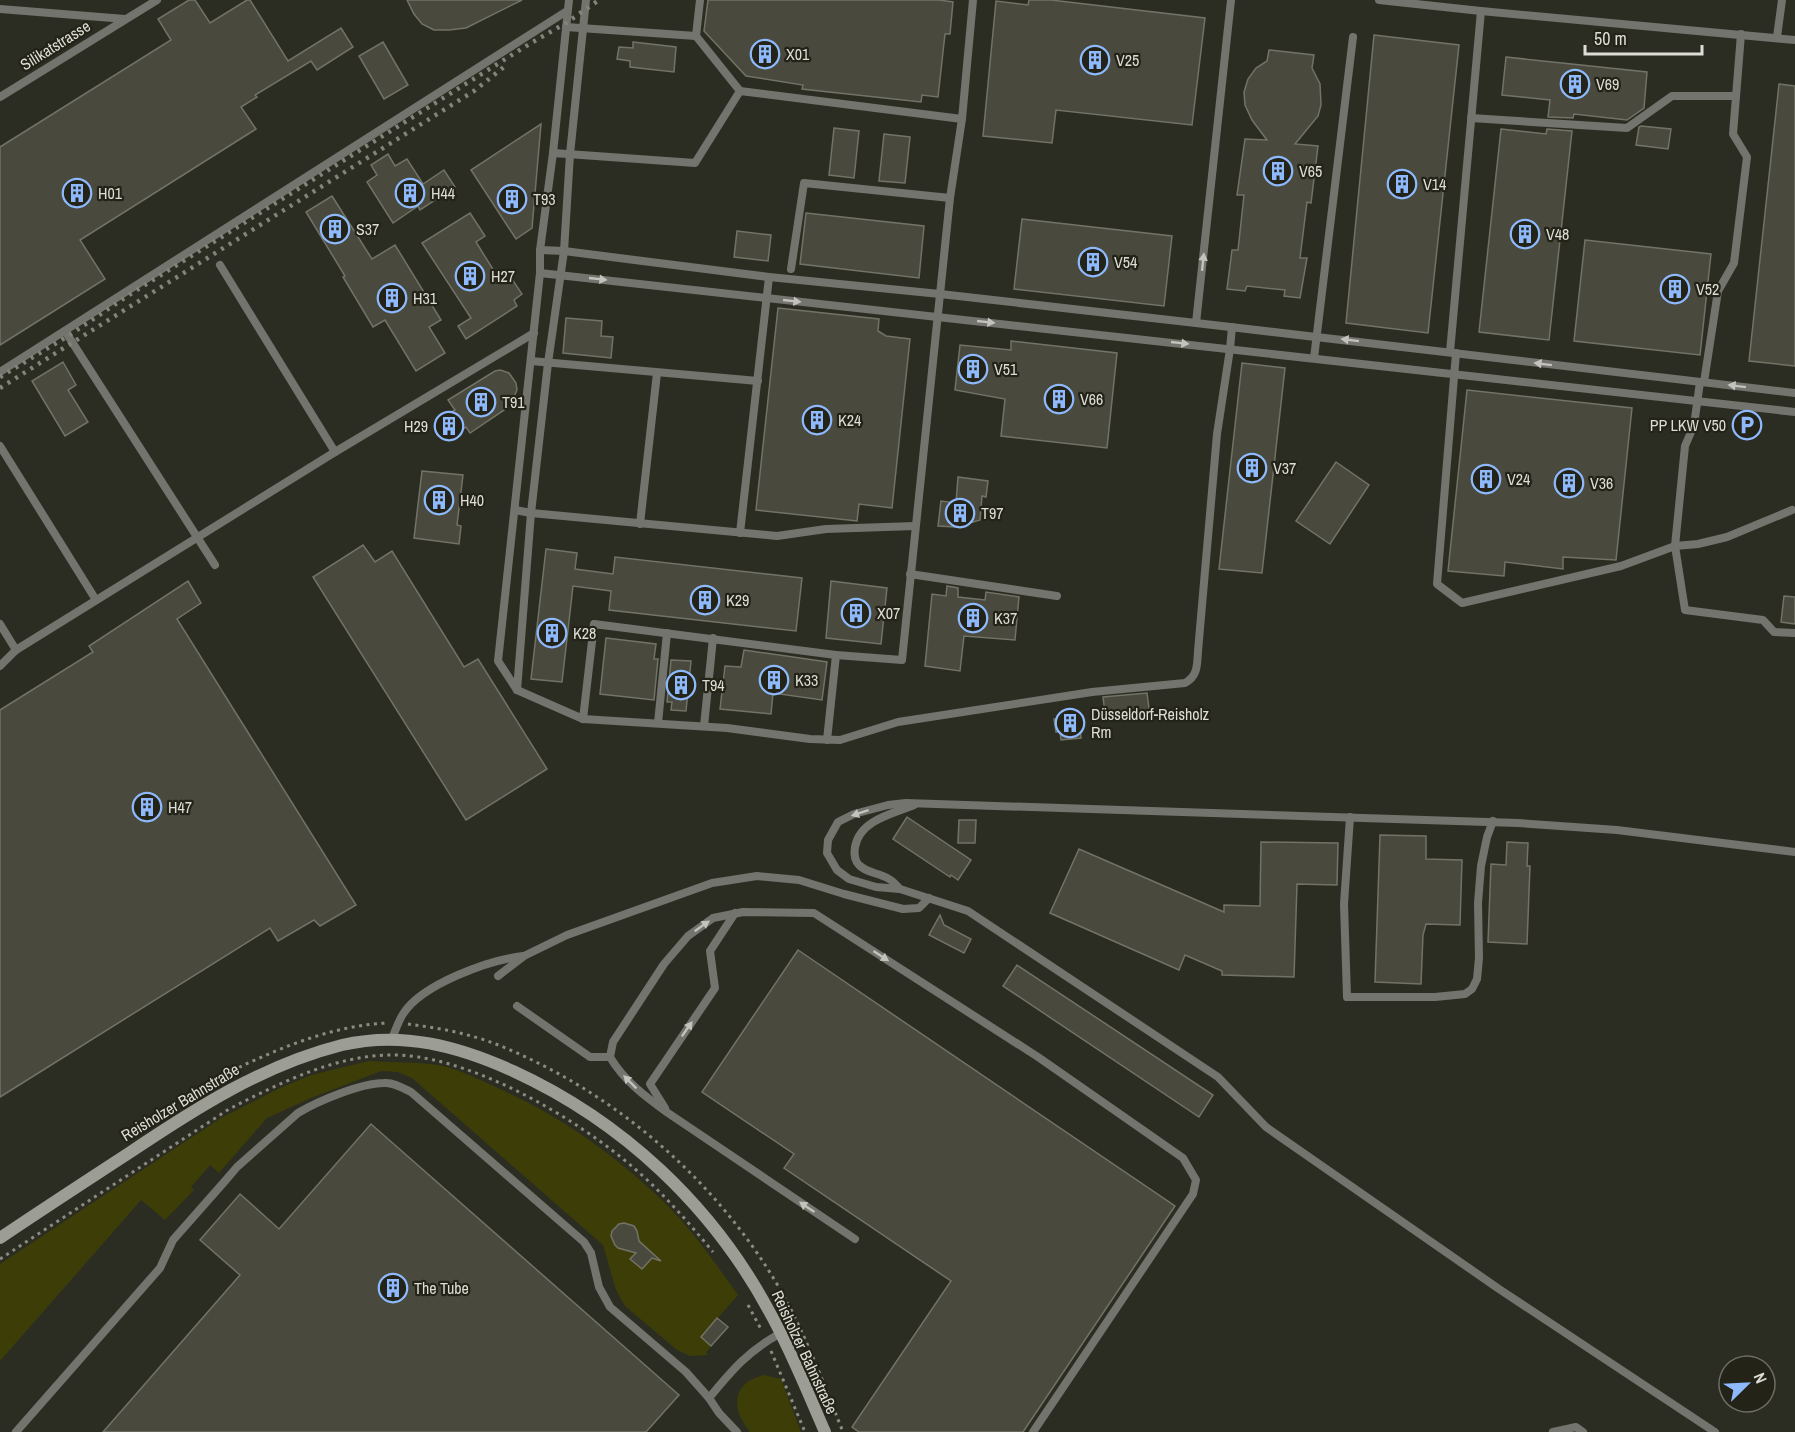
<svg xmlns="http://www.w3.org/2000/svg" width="1795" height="1432" font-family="'Archivo Narrow',sans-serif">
<rect width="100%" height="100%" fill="#2c2d22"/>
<!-- green -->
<g fill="#3d3d08">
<path d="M369,1061C395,1063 422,1061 447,1067C466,1073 484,1081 502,1090C562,1117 616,1156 664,1202C692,1229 715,1263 738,1295L701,1337L711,1346L706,1353L708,1355L690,1356L677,1350L625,1306L616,1290L603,1245L412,1078L398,1072L381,1071L311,1098L267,1118L219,1173L210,1165L191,1187L194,1190L165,1220L141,1200L0,1361V1264L221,1118L278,1089L311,1075Z"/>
<path d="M764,1375L781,1379L801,1432H750C731,1409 731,1383 764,1375Z"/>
</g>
<!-- building -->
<g fill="#49493d" stroke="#727366" stroke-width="1.5">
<polygon points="189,0 195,0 210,23 247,0 250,0 288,61 341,28 353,47 317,70 311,61 255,95 257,97 241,107 256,129 80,240 105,279 0,345 0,147 171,40 158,19"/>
<polygon points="407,0 522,0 466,28 449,30 434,30 422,24 414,14"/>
<polygon points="708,0 939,0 953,2 950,34 945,34 938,97 922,95 921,102 802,89 803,85 746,76 704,31"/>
<polygon points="1029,0 1051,0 1205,18 1192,125 1056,110 1052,143 983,136 996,1 1028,5"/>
<polygon points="1374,35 1459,45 1428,333 1346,323"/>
<polygon points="383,42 408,85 384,99 359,56"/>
<polygon points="633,42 676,47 674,72 630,67 630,61 617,59 619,47 633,48"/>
<polygon points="1269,50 1314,55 1312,68 1320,84 1321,105 1318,116 1295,144 1318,146 1311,203 1307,202 1300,258 1307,258 1300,298 1284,296 1285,290 1247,286 1245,291 1227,289 1232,250 1238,250 1244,195 1237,195 1245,139 1267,140 1252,120 1245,105 1244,92 1248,79 1256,68 1267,61"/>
<polygon points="1506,57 1647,72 1644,108 1627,120 1574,114 1573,118 1548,117 1550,100 1502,95"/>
<polygon points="1779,84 1795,86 1795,366 1749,361"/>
<polygon points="541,124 532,228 516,239 471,170"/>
<polygon points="1641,126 1671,129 1668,149 1636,145 1639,127"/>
<polygon points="834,128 859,131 854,178 829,175"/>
<polygon points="1501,129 1546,134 1547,129 1572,131 1549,340 1479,332"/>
<polygon points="884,134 910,137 905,183 879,181"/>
<polygon points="388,154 395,166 407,159 423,184 444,170 455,187 420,210 418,206 393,223 367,182 377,175 371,165"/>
<polygon points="332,196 372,259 395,245 441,320 429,327 445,353 416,371 385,320 373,327 343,277 345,276 306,212"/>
<polygon points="470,213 485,236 476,242 499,279 508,273 522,294 514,300 517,306 466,339 458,326 471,318 422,243"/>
<polygon points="806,213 924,226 919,278 800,264"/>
<polygon points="1022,219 1172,236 1164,306 1014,289"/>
<polygon points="737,231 771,235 768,261 734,257"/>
<polygon points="1585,240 1711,254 1700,355 1574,341"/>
<polygon points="778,308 879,319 878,331 886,336 910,339 892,508 859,504 857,521 756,510"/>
<polygon points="566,318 602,321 601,336 613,337 611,358 563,353"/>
<polygon points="1011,341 1117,353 1107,448 1001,436 1005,399 955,390 960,345 1011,350"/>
<polygon points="63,362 76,385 68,390 88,422 65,436 32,381"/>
<polygon points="1242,363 1285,368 1262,573 1219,569"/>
<polygon points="500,370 509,373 516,383 517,390 512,401 513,404 470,433 466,427 449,438 437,421 455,410 448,400 495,371"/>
<polygon points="1467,390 1632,408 1616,560 1563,557 1563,569 1505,562 1504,576 1448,571"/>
<polygon points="1336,462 1369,485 1330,544 1296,521"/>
<polygon points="422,471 463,475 457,525 461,526 459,544 414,538"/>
<polygon points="958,477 988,481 986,497 982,496 980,520 956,527 938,526 941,501 956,503"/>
<polygon points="363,545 375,562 392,551 464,667 478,659 547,769 466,820 313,577"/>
<polygon points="546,549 577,553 575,569 613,574 615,557 802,578 796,631 609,610 611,591 573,586 562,682 531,679"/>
<polygon points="188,581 201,603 177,619 356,905 320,926 314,920 278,941 270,928 0,1097 0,710 93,652 89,646"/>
<polygon points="831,581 887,588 881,644 826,638"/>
<polygon points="947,586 958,588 958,597 985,600 986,592 1019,597 1015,640 964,636 960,671 925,666 932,594 946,596"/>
<polygon points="1784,596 1795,597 1795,624 1781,622"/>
<polygon points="606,638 656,644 654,659 658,659 654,700 600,694"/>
<polygon points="744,650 827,662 822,700 773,693 771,714 720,709 725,666 741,667"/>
<polygon points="671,660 691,661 686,711 671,710 672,702 667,702"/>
<polygon points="1147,693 1150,716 1106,721 1103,697"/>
<polygon points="1075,711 1075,717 1079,716 1081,738 1061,740 1060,731 1056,732 1054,719 1060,718 1060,713"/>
<polygon points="907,817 971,860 958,880 951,875 950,877 893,839"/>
<polygon points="959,820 976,820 975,843 958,843"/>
<polygon points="1380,835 1426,836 1426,859 1462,860 1460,925 1426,924 1423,935 1421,984 1375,982"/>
<polygon points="1261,842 1338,843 1337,885 1297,884 1294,977 1222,975 1222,971 1185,955 1179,970 1050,913 1079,849 1224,912 1224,905 1260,906"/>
<polygon points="1507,842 1528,843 1527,866 1530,866 1527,944 1488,942 1491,864 1506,865"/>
<polygon points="940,915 944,925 971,939 964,953 929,935"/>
<polygon points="798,950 1175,1206 1023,1432 859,1432 852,1427 951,1281 784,1168 794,1154 702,1092"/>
<polygon points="1017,965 1213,1095 1199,1117 1003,986"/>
<polygon points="371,1124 679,1395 646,1432 103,1432 240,1275 200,1240 240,1194 279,1229"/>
<polygon points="624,1223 634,1226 637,1231 639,1241 661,1261 652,1258 642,1269 630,1259 636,1253 618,1248 615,1245 611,1236 612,1231 619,1224"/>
<polygon points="717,1318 728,1327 711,1346 701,1337"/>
</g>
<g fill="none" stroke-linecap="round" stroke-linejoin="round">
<!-- path -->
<g stroke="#8b8b83" stroke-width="3" stroke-dasharray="3 4.5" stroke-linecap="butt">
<path d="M408,1024C429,1027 451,1030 471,1036C491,1041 511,1050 530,1059C636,1110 728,1195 785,1298C808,1341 825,1387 843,1432"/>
<path d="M226,1075C238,1067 251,1062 264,1056C303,1039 344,1025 387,1023"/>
<path d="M0,1259L229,1109C278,1084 331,1057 387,1055C466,1052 578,1119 635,1169C664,1194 689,1223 713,1252"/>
<polyline points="748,1305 762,1331"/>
<polyline points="771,1351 805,1432"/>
</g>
<!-- service -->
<g stroke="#74746e" stroke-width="8">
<polyline points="569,0 553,153 540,250 540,273 498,661 517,690 583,719 594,624 836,655 902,660 950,198 962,119 973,0"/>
<polyline points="700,0 696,36 740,91 962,119"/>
<polyline points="1231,0 1196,323 1795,393"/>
<polyline points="1379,0 1481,11 1795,40"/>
<polyline points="0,9 125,19"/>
<polyline points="566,27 696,36"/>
<polyline points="1777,37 1782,0"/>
<polyline points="0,97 157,0"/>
<polyline points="1471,118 1627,128 1672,96 1736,96"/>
<polyline points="553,153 695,163 740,91"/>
<polyline points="540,250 564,251 769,277 940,294 1196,323"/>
<polyline points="220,265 335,452"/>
<polyline points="791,269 804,183 950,198"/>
<polyline points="540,273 1795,412"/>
<polyline points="65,331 215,565"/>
<polyline points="1450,352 1481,11"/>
<polyline points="1456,353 1437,584 1462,603 1621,566 1675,546 1685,610 1763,620 1774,632 1795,633"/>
<polyline points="1314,358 1353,37"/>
<polyline points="531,361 758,381"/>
<polyline points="0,372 567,11"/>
<polyline points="1700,382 1694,425 1685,446 1675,546 1698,544 1727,537 1792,510"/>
<polyline points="1704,382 1718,291 1734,263 1747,157 1733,134 1741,34"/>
<polyline points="0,446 96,600"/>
<polyline points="515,510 531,513 777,536 826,529 915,526"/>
<polyline points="640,524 657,373"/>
<polyline points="740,533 769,277"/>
<polyline points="910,574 1057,596"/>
<polyline points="0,624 16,650"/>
<polyline points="0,666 16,650 335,452 534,333"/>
<polyline points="517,690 531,513 548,363 564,251 570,154 586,0"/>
<path d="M583,719L727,728L810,739L840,740L898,722L1092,692L1185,683C1198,676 1197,665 1198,651L1217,434L1230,349L1232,327"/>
<polyline points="658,723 667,633"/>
<polyline points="704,726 713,638"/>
<polyline points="827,740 836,655"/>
<polyline points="1350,817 1344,904 1347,997 1435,997 1465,994 1472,989 1477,979 1479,958 1478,903 1481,866 1487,837 1493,821"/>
<path d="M899,888C896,885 893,881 889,879C880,873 866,873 859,865C854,860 854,853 855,847C860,820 892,814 914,805"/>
<polyline points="498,976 524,956 567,935 712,883 757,876 799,880 844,894 903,909 919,908 929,898"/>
<polyline points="517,1006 590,1057 610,1057"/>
<path d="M391,1040C395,1032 398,1022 403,1014C422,984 489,960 523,956"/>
<polyline points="665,1108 650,1084 715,988 710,951 735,913"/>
<path d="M855,1239L668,1113C646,1097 624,1081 610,1057L613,1042L664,964L688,936L713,918L743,912L814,913L1038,1057L1183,1158L1196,1180L1193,1194L1033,1432"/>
<path d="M709,1398C732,1370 749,1350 781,1333"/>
<path d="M16,1432L160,1268L173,1240L225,1181L237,1167L298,1113C318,1101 361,1083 384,1083C393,1082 403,1088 411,1092L584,1242L591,1253L599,1287L610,1307L686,1372L709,1398L719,1413L737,1432"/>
<polyline points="1553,1432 1576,1427 1583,1432"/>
<polyline points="1715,1432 1499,1289 1266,1127 1218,1077 968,911 900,889 876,887 849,879 837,870 827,853 828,840 838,822 854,814 888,805 906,803 1518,823 1617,830 1795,852"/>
</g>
<!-- secondary -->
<path stroke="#9c9d94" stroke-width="12" d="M0,1238C43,1209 86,1181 129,1153C196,1108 263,1065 342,1045C402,1031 458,1046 513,1071C622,1121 712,1205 769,1311C791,1350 807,1391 825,1432"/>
<!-- rail -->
<g stroke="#84847b" stroke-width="4.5" stroke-dasharray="3 6" stroke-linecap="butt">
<polyline points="0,377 68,336 129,295 531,43 566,23 599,0"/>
<polyline points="0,388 474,91 504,67"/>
</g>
</g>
<!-- one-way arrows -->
<defs><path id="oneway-solid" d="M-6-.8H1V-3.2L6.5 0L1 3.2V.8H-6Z" transform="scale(1.5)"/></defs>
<g fill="#c3c3bc">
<use href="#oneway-solid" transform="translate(1203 262) rotate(-84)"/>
<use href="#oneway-solid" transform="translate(598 279) rotate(6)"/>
<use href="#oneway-solid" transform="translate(792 301) rotate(6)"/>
<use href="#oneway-solid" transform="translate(986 322) rotate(6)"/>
<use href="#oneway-solid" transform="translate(1350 340) rotate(-173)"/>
<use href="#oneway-solid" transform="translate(1180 343) rotate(6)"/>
<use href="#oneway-solid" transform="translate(1543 364) rotate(-173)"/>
<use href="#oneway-solid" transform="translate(1737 386) rotate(-173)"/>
<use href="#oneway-solid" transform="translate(860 813) rotate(162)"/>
<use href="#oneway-solid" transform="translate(702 926) rotate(-35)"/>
<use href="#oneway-solid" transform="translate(881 956) rotate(33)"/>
<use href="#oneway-solid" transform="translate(687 1029) rotate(-55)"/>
<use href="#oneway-solid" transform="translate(630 1082) rotate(-135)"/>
<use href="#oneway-solid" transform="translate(807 1207) rotate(-146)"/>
</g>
<!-- icons -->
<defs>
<g id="building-ring" transform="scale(1.5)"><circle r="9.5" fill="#232318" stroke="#8eb9fc" stroke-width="1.5"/><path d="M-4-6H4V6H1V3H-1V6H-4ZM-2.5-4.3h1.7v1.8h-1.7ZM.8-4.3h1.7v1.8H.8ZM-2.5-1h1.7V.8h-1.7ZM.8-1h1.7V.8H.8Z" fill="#8eb9fc"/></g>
<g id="parking-ring" transform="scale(1.5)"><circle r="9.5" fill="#232318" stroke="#8eb9fc" stroke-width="1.5"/><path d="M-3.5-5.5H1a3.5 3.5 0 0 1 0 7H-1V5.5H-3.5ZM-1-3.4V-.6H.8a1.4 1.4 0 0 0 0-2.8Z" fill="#8eb9fc"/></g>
</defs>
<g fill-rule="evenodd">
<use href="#building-ring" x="765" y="54"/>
<use href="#building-ring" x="1095" y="60"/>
<use href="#building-ring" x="1575" y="84"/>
<use href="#building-ring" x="1278" y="171"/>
<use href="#building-ring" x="1402" y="184"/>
<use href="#building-ring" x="77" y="193"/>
<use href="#building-ring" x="410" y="193"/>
<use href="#building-ring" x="512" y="199"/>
<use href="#building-ring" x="335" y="229"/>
<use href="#building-ring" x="1525" y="234"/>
<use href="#building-ring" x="1093" y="262"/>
<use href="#building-ring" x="470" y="276"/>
<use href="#building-ring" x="1675" y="289"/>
<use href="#building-ring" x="392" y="298"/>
<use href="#building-ring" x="973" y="369"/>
<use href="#building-ring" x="1059" y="399"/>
<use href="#building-ring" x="481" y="402"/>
<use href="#building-ring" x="817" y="420"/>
<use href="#parking-ring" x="1747" y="425"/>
<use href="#building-ring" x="449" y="426"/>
<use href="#building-ring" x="1252" y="468"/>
<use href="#building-ring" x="1486" y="479"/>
<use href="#building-ring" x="1569" y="483"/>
<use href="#building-ring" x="439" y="500"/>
<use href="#building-ring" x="960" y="513"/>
<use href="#building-ring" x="705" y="600"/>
<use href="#building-ring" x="856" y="613"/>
<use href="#building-ring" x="973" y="618"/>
<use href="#building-ring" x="552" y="633"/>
<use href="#building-ring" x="774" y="680"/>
<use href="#building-ring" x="681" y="685"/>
<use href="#building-ring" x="1070" y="723"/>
<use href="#building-ring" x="147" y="807"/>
<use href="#building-ring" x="393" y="1288"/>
</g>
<g text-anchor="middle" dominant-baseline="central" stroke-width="4.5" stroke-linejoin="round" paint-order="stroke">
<!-- street labels -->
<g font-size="16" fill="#ddddd6" stroke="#232318">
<text transform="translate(55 45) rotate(-32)">Silikatstrasse</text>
<text transform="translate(180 1102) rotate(-31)">Reisholzer Bahnstraße</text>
<text transform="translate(805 1352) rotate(65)">Reisholzer Bahnstraße</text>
</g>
<!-- poi labels -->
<g font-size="16" fill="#ddddd6" stroke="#232318" text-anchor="start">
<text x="786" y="54">X01</text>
<text x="1116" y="60">V25</text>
<text x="1596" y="84">V69</text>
<text x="1299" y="171">V65</text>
<text x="1423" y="184">V14</text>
<text x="98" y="193">H01</text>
<text x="431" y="193">H44</text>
<text x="533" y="199">T93</text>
<text x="356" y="229">S37</text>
<text x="1546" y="234">V48</text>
<text x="1114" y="262">V54</text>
<text x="491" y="276">H27</text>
<text x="1696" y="289">V52</text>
<text x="413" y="298">H31</text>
<text x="994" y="369">V51</text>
<text x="1080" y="399">V66</text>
<text x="502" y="402">T91</text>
<text x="838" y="420">K24</text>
<text x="1726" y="425" text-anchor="end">PP LKW V50</text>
<text x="428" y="426" text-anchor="end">H29</text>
<text x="1273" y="468">V37</text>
<text x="1507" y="479">V24</text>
<text x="1590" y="483">V36</text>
<text x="460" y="500">H40</text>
<text x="981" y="513">T97</text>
<text x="726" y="600">K29</text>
<text x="877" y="613">X07</text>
<text x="994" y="618">K37</text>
<text x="573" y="633">K28</text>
<text x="795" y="680">K33</text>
<text x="702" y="685">T94</text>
<text x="1091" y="714">Düsseldorf-Reisholz<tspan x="1091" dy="18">Rm</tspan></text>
<text x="168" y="807">H47</text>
<text x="414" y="1288">The Tube</text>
</g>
</g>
<!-- north arrow -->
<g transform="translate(1747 1384) rotate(66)"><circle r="28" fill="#232318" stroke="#6d6d64" stroke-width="1.5"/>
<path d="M0-4.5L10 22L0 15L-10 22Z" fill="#8eb9fc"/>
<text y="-9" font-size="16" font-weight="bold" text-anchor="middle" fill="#ddddd6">N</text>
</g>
<!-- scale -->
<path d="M1585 45v9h117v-9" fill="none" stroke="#ddddd6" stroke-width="3"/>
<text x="1594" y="45" font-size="18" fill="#ddddd6" stroke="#232318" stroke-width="4.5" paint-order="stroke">50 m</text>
</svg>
